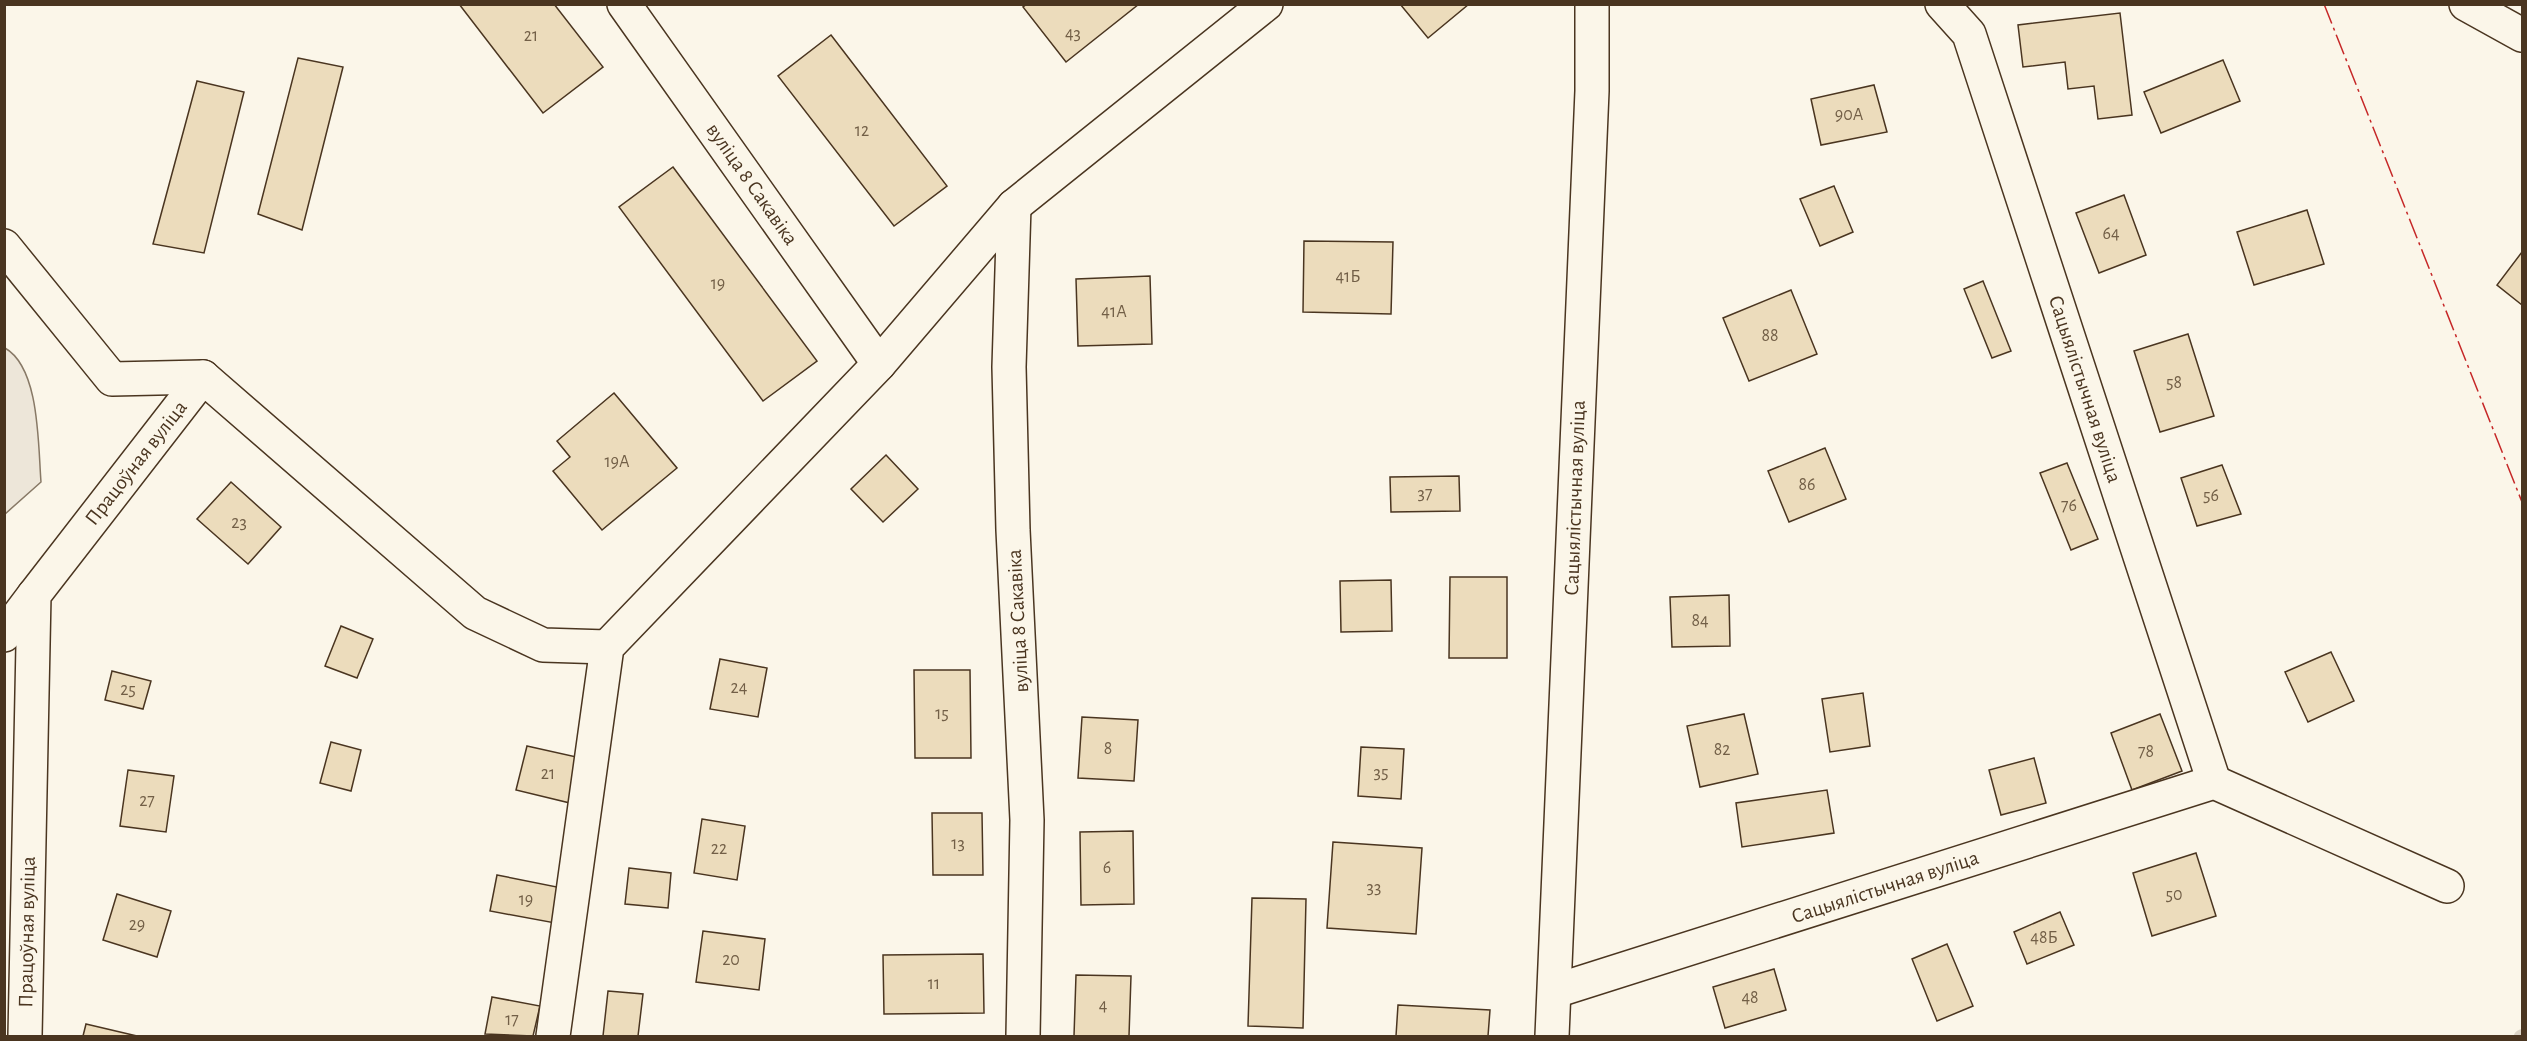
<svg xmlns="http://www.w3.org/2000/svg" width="2527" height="1041" font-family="'Alegreya Sans',sans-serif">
<rect width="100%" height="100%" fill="#fbf6e9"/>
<!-- green -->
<path fill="#ede6d9" stroke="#887966" stroke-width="1.5" d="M5,348C40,368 38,445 41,482L5,514Z"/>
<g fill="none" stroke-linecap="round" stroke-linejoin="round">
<!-- stream -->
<polyline stroke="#dcd4c6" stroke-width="12" points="2520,1036 2522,1035"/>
</g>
<!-- building -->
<g fill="#ecdcbc" stroke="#4a3520" stroke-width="1.5">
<polygon points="459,4 554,4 603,67 543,113"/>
<polygon points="1027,4 1139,4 1066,62 1023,7"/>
<polygon points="1400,4 1469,4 1428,38"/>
<polygon points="2120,13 2132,115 2098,119 2094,86 2068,89 2065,62 2023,67 2018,25"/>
<polygon points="831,35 947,186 894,226 778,76"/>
<polygon points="298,58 343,67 302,230 258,214"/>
<polygon points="2223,60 2240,101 2161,133 2144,92"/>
<polygon points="197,81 244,92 204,253 153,244"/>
<polygon points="1874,85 1887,132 1821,145 1811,99"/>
<polygon points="673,167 817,361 763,401 619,207"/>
<polygon points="1834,186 1853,232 1820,246 1800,199"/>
<polygon points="2124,195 2146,255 2099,273 2076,213"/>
<polygon points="2307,210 2324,264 2254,285 2237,232"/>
<polygon points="1304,241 1393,242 1391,314 1303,312"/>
<polygon points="2522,252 2522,305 2497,285"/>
<polygon points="1150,276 1152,344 1078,346 1076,279"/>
<polygon points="1983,281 2011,351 1992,358 1964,289"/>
<polygon points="1791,290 1817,354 1749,381 1723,318"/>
<polygon points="2188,334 2214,416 2160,432 2134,351"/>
<polygon points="614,393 677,468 602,530 553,471 570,457 557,441"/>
<polygon points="1825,448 1846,499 1789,522 1768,471"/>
<polygon points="886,455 918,489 883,522 851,489"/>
<polygon points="2067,463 2098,539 2071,550 2040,473"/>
<polygon points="2222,465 2241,514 2197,526 2181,478"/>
<polygon points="1459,476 1460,511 1391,512 1390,477"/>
<polygon points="231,482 281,527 248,564 197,519"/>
<polygon points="1450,577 1507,577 1507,658 1449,658"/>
<polygon points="1391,580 1392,631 1341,632 1340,581"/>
<polygon points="1729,595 1730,646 1672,647 1670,597"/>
<polygon points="341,626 373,639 357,678 325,666"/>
<polygon points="2331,652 2354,701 2308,722 2285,672"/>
<polygon points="720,659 767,668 758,717 710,709"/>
<polygon points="914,670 970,670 971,758 915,758"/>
<polygon points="112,671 151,681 143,709 105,700"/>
<polygon points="1863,693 1870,746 1830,752 1822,699"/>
<polygon points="1744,714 1758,774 1700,787 1687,726"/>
<polygon points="2160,714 2182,771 2132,790 2111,733"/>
<polygon points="1082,717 1138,720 1134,781 1078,778"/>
<polygon points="331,742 361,750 351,791 320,783"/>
<polygon points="527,746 581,758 570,803 516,790"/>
<polygon points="1361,747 1404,749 1401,799 1358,796"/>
<polygon points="2034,758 2046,803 2001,815 1989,770"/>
<polygon points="128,770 174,776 166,832 120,826"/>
<polygon points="1827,790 1834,833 1742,847 1736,803"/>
<polygon points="932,813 982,813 983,875 933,875"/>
<polygon points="702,819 745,826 737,880 694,873"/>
<polygon points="1133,831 1134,904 1081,905 1080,832"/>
<polygon points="1333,842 1422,848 1416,934 1327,928"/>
<polygon points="2196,853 2216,916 2152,936 2133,873"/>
<polygon points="629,868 671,873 668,908 625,904"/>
<polygon points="497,875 562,888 555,923 490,911"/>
<polygon points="117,894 171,911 157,957 103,940"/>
<polygon points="1252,898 1306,899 1303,1028 1248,1026"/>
<polygon points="2060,912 2074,945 2027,964 2014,932"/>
<polygon points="703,931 765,939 759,990 696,982"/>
<polygon points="1947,944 1973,1006 1937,1021 1912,959"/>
<polygon points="983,954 984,1013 884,1014 883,955"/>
<polygon points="1774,969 1786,1010 1725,1028 1713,987"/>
<polygon points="1076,975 1131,976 1129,1036 1074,1036"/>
<polygon points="608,991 643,994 638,1036 603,1036"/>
<polygon points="492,997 540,1006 533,1036 485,1034"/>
<polygon points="1398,1005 1490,1010 1488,1036 1396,1036"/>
<polygon points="86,1024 137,1036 83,1036"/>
</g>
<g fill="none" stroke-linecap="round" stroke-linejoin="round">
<!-- minor casing -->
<g stroke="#4a3520" stroke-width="36">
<g id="minor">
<polyline points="624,4 879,364"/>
<polyline points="1942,4 1969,34 2214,782"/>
<polyline points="2466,4 2522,35"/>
<polyline points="1014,206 1009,367 1013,530 1027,820 1023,1036"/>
<polyline points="4,246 112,379 203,377"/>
<polyline points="4,635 34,595"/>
<polyline points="1555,991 2214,782 2447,886"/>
<polyline points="25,1036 34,595 203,377 475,613 543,645 607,647"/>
<polyline points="553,1036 607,647 879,364 1014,206 1266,4"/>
<polyline points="1552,1036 1592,91 1592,4"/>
</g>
</g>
<!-- minor -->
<use href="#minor" stroke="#fbf6e9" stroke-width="33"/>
<!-- power -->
<polyline stroke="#c62828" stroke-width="1.5" stroke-dasharray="21 4.5 3 4.5" stroke-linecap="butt" points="2324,4 2522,502"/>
</g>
<g text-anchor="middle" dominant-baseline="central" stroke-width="4.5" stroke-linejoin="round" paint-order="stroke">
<!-- number labels -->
<g font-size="18" fill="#725f47">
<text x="1073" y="34">43</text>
<text x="531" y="36">21</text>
<text x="1849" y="115">90А</text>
<text x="862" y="131">12</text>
<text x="2111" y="234">64</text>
<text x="1348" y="277">41Б</text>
<text x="718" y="284">19</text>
<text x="1114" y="312">41А</text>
<text x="1770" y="336">88</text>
<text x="2174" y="383">58</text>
<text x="617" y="462">19А</text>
<text x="1807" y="485">86</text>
<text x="1425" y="494">37</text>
<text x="2211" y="496">56</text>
<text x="2069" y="506">76</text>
<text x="239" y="523">23</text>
<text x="1700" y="621">84</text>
<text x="739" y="688">24</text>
<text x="128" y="690">25</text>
<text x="942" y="714">15</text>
<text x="1108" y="749">8</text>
<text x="1722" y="750">82</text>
<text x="2146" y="752">78</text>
<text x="1381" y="773">35</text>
<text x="548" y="774">21</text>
<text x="147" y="801">27</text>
<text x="958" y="844">13</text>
<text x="719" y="849">22</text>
<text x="1107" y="868">6</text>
<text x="1374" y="888">33</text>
<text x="2174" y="895">50</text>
<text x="526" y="900">19</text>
<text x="137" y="925">29</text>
<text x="2044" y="938">48Б</text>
<text x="731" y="960">20</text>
<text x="934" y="984">11</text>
<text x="1750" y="998">48</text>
<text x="1103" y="1006">4</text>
<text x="512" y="1020">17</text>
</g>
<!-- street labels -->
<g font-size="21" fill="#4a3520" stroke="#fbf6e9">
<text transform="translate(752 184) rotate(55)">вуліца 8 Сакавіка</text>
<text transform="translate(2085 389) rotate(72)">Сацыялістычная вуліца</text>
<text transform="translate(136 463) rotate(-52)">Працоўная вуліца</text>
<text transform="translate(1575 498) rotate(-88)">Сацыялістычная вуліца</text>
<text transform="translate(1018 621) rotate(-93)">вуліца 8 Сакавіка</text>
<text transform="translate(1885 887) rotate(-18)">Сацыялістычная вуліца</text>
<text transform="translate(27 932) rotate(-89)">Працоўная вуліца</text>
</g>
</g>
<!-- border -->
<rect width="2527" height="1041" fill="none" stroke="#4a3520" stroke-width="12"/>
</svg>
